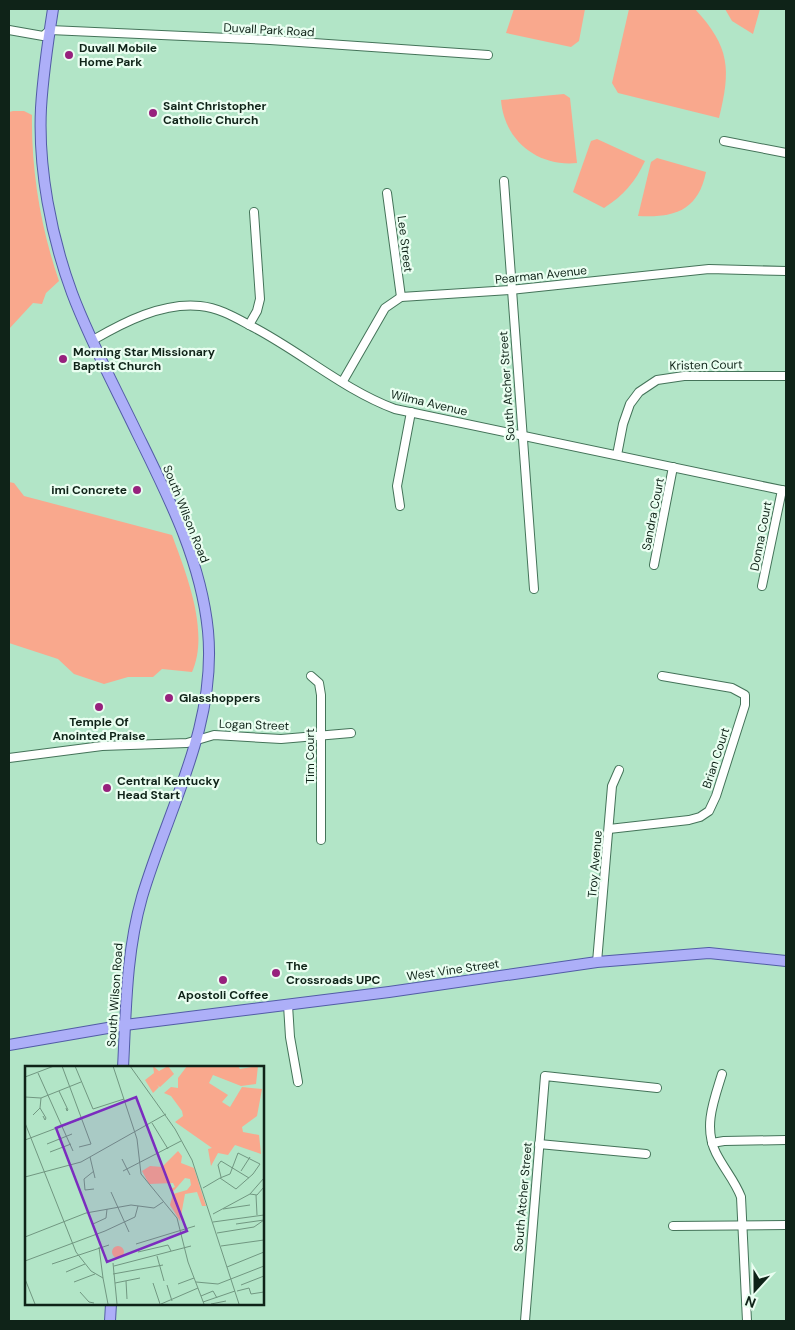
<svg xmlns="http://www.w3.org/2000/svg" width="795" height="1330" font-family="'DM Sans',sans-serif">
<rect width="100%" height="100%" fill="#b2e5c7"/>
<!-- green -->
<g fill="#f9a88d">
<polygon points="514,9 585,9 579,41 571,47 506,33"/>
<path d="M629,9H695C730,47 731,69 719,118L618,93L612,83Z"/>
<polygon points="725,9 760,9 753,34 732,21"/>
<path d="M564,94L570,98L577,163C537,167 504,140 501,100Z"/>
<path d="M13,111H24L32,115C31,170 41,229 59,281L46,293L42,304L33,303L9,329V112Z"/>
<path d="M597,139L645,161C635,182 624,195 604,208L573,192L591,141Z"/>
<path d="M657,158L706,172C698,211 674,218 638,216L651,162Z"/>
<path d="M9,482L14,483L24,496L172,535C186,573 210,632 192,672L162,669L153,677H128L104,684L74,674L58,659L9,643Z"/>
</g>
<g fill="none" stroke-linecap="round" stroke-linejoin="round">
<!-- minor casing -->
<g stroke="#447359" stroke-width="10">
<g id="minor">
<polyline points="9,30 43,36 50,30 270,40 488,55"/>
<polyline points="724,141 786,153"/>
<polyline points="504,181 534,589"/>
<polyline points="387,193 401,297"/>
<polyline points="249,325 257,311 260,299 254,212"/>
<path d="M93,340C124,322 163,302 200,306C220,308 236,318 253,327C301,352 344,390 395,409L786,491"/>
<polyline points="343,381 385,308 401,297 510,290 709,269 786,271"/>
<polyline points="617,455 623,424 630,404 639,392 657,380 684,376 786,376"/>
<polyline points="400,506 397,486 411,412"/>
<polyline points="654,565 673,467"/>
<polyline points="762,586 782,490"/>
<polyline points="311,676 319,683 321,695 321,840"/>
<polyline points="9,758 102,746 187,743 214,735 281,739 351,733"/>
<polyline points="609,829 689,820 700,817 709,811 716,796 745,705 745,695 732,688 662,676"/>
<polyline points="597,962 612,786 619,770"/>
<polyline points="288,1005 290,1037 298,1082"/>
<path d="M722,1074C714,1100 703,1127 716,1153C724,1169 735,1181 741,1197L747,1321"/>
<polyline points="712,1143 724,1141 786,1140"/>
<polyline points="539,1144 646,1154"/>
<polyline points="673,1226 786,1225"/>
<polyline points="525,1321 545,1076 657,1088"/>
</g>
</g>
<!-- major casing -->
<g stroke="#525ca6" stroke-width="12">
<g id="major">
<path d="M53,9C48,41 43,75 41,108C38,168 51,236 72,293C90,341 115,387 137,433C168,496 201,560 208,631C217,726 168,809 142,897C126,953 126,1010 123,1068"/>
<polyline points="9,1045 125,1025 389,992 597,962 709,953 786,961"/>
<polyline points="110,1321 111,1304"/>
</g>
</g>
<!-- minor -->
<use href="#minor" stroke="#fff" stroke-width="8"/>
<!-- major -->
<use href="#major" stroke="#adaff8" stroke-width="10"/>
</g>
<!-- markers -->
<g fill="#97217d" stroke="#eafef1" stroke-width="2">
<circle cx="69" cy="55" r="5"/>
<circle cx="153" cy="113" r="5"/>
<circle cx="63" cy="359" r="5"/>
<circle cx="137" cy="490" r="5"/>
<circle cx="169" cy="698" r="5"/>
<circle cx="99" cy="707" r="5"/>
<circle cx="107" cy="788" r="5"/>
<circle cx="276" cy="973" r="5"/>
<circle cx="223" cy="980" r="5"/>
</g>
<g text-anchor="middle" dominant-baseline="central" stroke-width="4.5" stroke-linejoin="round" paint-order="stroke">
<!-- street labels -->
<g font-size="12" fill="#0f2318" stroke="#eafef1">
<text transform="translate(269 30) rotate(3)">Duvall Park Road</text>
<text transform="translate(405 244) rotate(83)">Lee Street</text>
<text transform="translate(541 275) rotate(-6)">Pearman Avenue</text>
<text transform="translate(706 365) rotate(-1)">Kristen Court</text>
<text transform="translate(507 386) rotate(-94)">South Atcher Street</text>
<text transform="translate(429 403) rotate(13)">Wilma Avenue</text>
<text transform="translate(186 514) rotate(68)">South Wilson Road</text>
<text transform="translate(653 514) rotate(-79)">Sandra Court</text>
<text transform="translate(761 536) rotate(-79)">Donna Court</text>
<text transform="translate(254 725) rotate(2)">Logan Street</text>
<text transform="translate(310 756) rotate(-90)">Tim Court</text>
<text transform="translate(716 758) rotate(-72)">Brian Court</text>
<text transform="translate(595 864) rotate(-85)">Troy Avenue</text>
<text transform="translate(453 970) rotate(-8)">West Vine Street</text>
<text transform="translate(115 995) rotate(-86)">South Wilson Road</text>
<text transform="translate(523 1197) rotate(-85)">South Atcher Street</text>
</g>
<!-- poi labels -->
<g font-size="12" font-weight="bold" fill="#0f2318" stroke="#eafef1" text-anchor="start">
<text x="79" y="48">Duvall Mobile<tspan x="79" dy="14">Home Park</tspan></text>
<text x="163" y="106">Saint Christopher<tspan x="163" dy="14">Catholic Church</tspan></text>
<text x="73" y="352">Morning Star Missionary<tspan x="73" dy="14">Baptist Church</tspan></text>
<text x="127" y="490" text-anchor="end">imi Concrete</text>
<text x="179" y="698">Glasshoppers</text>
<text x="99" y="722" text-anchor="middle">Temple Of<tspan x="99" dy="14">Anointed Praise</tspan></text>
<text x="117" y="781">Central Kentucky<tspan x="117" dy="14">Head Start</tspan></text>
<text x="286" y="966">The<tspan x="286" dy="14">Crossroads UPC</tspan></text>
<text x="223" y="995" text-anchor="middle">Apostoli Coffee</text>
</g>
</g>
<!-- overview -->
<g transform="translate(25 1066)">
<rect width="239" height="239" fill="#b2e5c7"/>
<path d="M128,0L134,5L143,0L149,8L135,21L132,19L134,21L128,27L120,14L129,7ZM162,0H213L215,3L233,0L231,18L216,20L188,9L184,17L203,29L197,36L205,41L217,21L237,23L232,50L217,61L218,66L234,69L236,88L210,79L203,89L193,87L186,100L183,83L187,82L150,56L158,50L157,45L146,30L139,27L146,21L153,22V12ZM153,85L157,90L156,97L169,102L181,140H177L172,126L160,128L155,155L145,139L148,128L162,124L166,119L165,113L160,112L147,127L145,123L150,121L148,117L124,118L117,105L125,100L137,101ZM87 186a6 6 0 1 1 12 0a6 6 0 1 1-12 0Z" fill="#f9a88d"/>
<path fill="none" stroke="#719781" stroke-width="1" d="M37,0L66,78L54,81M50,0L68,43L99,33M88,0L112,73L116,108L152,152L163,196L179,238M105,0L150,63L167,94L214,238M13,7L48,85M0,11L29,0M34,25L43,44L42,45L41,42M0,31L16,32L56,16M15,42L21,52L20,54L18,50M8,49L15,42L16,32M0,57L51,186L66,205L78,212L83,238M127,57L143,83M0,74L58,52M22,78L47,68M25,86L46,78M65,91L70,112M97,93L105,109M69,105L59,113L60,124L69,123M98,105L156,75M216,105L225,91M0,111L56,96L141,48M196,111L193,99L196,95L224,112M178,122L195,112L205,108L213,87L235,98L228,108L211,123L195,112M86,126L104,166M225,128L232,129L239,121M231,129L232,149M198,143L225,139M188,148L225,128L239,112M188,156L239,149M68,158L81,152L82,143M211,158L239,154M192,167L229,161L239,154M0,171L61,147L106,139L129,142L138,136M111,178L170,160M196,180L239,174M74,181L78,212M113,186L143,179L146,185M132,190L139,215M0,195L80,165L110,151L113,140M88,197L92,238M27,198L84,179M89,200L166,180M202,201L239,186M41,206L60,198M88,208L138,199M0,213L10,238M101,215L102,233M49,216L70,208M171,216L193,218L239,200M90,217L115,212M128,217L135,238M153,218L169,212M142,219L147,235M216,219L239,210M212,225L224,222L226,228L239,226M55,226L64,236L69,237M176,230L188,225L192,232M178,236L210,225M136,238L173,222M186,238L201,235"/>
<path fill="#7b2cbf" fill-opacity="0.15" stroke="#7b2cbf" stroke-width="2.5" d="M111,31L162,165L82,196L31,62Z"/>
<rect width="239" height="239" fill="none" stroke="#0f2318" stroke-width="2.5"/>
</g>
<!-- border -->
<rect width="795" height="1330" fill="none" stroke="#0f2318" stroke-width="20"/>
<!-- north arrow -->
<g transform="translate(755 1290) rotate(201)" stroke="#eafef1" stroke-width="4" paint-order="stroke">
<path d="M0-4L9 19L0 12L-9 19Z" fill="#0f2318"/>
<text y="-8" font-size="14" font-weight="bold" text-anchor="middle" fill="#0f2318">N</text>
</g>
</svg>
